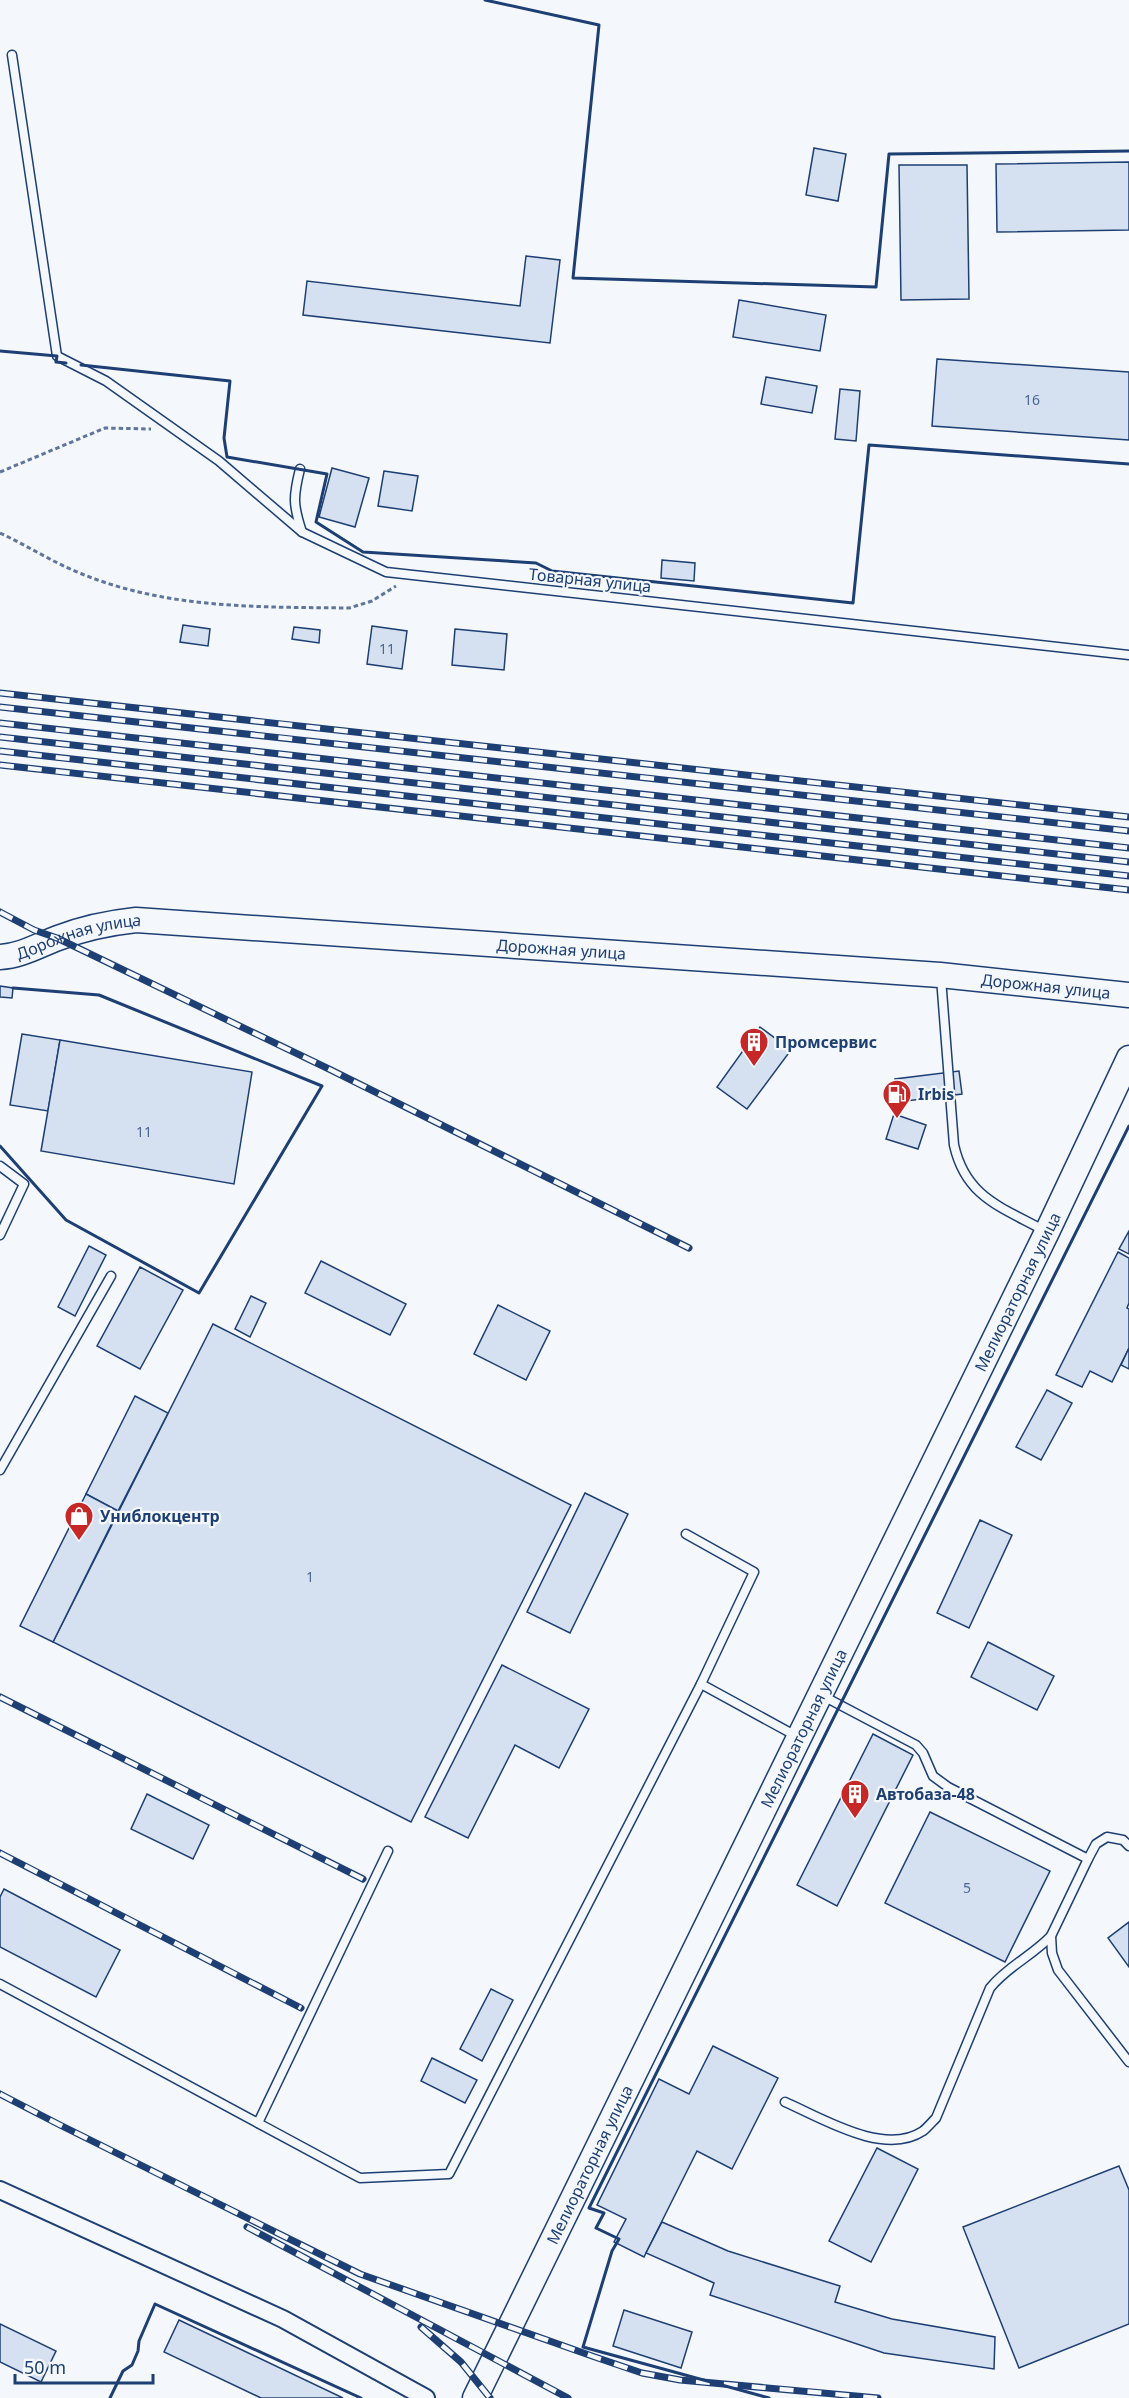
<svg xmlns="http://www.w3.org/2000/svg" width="1129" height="2398" font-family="'Noto Sans',sans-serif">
<rect width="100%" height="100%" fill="#f4f7fb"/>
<!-- building -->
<g fill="#d5e0f0" stroke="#1d3f73" stroke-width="1.5">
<polygon points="814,148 846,154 838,201 806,195"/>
<polygon points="1129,162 1129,230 997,232 996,164"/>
<polygon points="899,165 967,165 969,299 901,300"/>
<polygon points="526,256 560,260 550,343 303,315 307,281 520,306"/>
<polygon points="739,300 826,315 820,351 733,337"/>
<polygon points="937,359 1129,372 1129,440 932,426"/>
<polygon points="766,377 817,386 812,413 761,404"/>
<polygon points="840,389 860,391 856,441 835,439"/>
<polygon points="332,468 369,478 355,527 319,517"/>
<polygon points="384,471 418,476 412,511 378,506"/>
<polygon points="662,560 695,563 694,581 661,578"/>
<polygon points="183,625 210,629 208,646 180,642"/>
<polygon points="372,626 407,631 402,669 367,664"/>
<polygon points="294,627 320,630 319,643 292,639"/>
<polygon points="455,629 507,634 504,670 452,665"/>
<polygon points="0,986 13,988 12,998 0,997"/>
<polygon points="760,1027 791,1050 747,1109 717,1087"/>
<polygon points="22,1034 60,1040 48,1111 10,1105"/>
<polygon points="60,1040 252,1072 234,1184 41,1151"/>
<polygon points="959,1071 962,1094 898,1102 895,1079"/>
<polygon points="894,1114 926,1125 918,1149 886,1139"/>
<polygon points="1129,1231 1129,1254 1119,1249"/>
<polygon points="89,1246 106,1255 75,1316 58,1307"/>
<polygon points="1118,1252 1129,1258 1129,1303 1127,1308 1129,1309 1129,1348 1112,1382 1090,1371 1082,1387 1056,1375"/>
<polygon points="321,1261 406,1304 390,1335 305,1293"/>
<polygon points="140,1267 183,1290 140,1369 97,1346"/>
<polygon points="251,1296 266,1303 250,1337 235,1329"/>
<polygon points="498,1305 550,1331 526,1380 474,1354"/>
<polygon points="213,1324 571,1505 411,1822 53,1642"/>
<polygon points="1129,1348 1129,1369 1121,1365"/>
<polygon points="1047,1390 1072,1403 1041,1460 1016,1447"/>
<polygon points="135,1396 168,1413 118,1511 86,1494"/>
<polygon points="585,1493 628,1514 570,1633 527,1612"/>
<polygon points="86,1494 118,1511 53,1642 20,1626"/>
<polygon points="980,1520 1012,1535 969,1628 937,1613"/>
<polygon points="988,1642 1054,1676 1037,1710 971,1677"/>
<polygon points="502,1665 589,1709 559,1768 515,1745 468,1838 425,1817"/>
<polygon points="873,1734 913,1755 837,1906 797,1885"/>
<polygon points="147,1794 209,1825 193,1859 131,1829"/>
<polygon points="930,1812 1050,1871 1005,1962 885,1903"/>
<polygon points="4,1889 120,1950 96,1997 0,1947 0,1897"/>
<polygon points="1129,1922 1129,1967 1108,1938"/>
<polygon points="491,1989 513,2000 482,2061 460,2049"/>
<polygon points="713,2046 778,2078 732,2169 697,2151 644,2257 614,2242 626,2219 597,2205 659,2079 689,2094"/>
<polygon points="432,2058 477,2080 465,2103 421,2081"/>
<polygon points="877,2148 918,2169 871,2262 829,2241"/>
<polygon points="1119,2166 1129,2190 1129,2324 1019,2368 963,2227"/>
<polygon points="662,2222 728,2251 840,2286 835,2302 892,2319 995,2337 994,2369 884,2353 710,2295 714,2283 646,2253"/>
<polygon points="624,2310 692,2332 681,2368 613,2346"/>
<polygon points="179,2320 343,2398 261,2398 164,2352"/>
<polygon points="0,2324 56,2351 41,2382 0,2362"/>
</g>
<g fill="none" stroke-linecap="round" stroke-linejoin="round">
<!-- lane casing -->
<g stroke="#1d3f73" stroke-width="11">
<g id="lane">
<polyline points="12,55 57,356 106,381 219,461 302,532 386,572 1129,655"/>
<path d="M300,469C293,497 293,505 302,532"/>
<path d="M941,978L954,1145C966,1198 1002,1207 1045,1231"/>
<polyline points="0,1166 24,1184 0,1235"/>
<polyline points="0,1470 111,1276"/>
<polyline points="686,1534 754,1572 701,1684 798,1737"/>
<polyline points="823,1696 916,1745 923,1753 933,1776 948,1787 1088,1859 1051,1936 1052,1953 1058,1970 1129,2062"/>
<polyline points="1088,1859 1096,1844 1107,1837 1123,1840 1129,1846"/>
<polyline points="0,1984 360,2178 449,2174 701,1684"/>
<path d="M785,2102C822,2118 884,2157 923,2131C927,2128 932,2122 936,2118L990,1988C1008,1966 1032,1956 1051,1936"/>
<polyline points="258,2123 388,1851"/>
</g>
</g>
<!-- street casing -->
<g stroke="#1d3f73" stroke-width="20">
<polyline id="street" points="0,2190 283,2319 426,2398"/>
</g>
<!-- secondary casing -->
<g stroke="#1d3f73" stroke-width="27">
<g id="secondary">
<path id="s1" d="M0,957C21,956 39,945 58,938C84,928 108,923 136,920L940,975L1129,995"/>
<path id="s2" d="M475,2398L1047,1232L1129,1058"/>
</g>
</g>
<!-- path -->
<g stroke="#5e769c" stroke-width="3" stroke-dasharray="4.5 3" stroke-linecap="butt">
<polyline points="0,472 105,428 151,429"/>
<path d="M0,533C28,546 54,563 82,574C168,609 259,607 349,608L372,601L396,586"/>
</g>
<!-- lane -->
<use href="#lane" stroke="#f4f7fb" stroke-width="8"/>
<!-- street -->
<use href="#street" stroke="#f4f7fb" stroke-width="16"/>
<!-- secondary -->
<use href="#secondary" stroke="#f4f7fb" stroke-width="24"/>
<!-- rail casing -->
<g stroke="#1d3f73" stroke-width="7">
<g id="rail">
<polyline points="0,693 1129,817"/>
<polyline points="0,707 1129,831"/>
<polyline points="0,723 1129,848"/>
<polyline points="0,737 1129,862"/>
<polyline points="0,751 1129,876"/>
<polyline points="0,765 1129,890"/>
<polyline points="0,912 34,930 57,938 331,1070 689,1248"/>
<polyline points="0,1697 363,1879"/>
<polyline points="0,1853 301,2008"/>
<polyline points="0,2094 60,2125 360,2274 592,2356 642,2373 680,2380 878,2398"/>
<polyline points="247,2227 568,2398"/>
<polyline points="421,2327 461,2362 490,2398"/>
</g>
</g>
<!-- rail -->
<use href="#rail" stroke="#f4f7fb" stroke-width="4.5" stroke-dasharray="14" stroke-linecap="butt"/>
<!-- wall -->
<g stroke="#1d3f73" stroke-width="3">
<polyline points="485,0 599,25 573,278 876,287 889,154 1129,151"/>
<polyline points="0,351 57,356 56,362 66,363"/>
<polyline points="81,365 230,381 224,438 227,457 327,474 316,522 363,552 536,563 552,571 853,603 869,445 1129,464"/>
<polyline points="0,1146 66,1220 199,1293 322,1086 99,995 13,988"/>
<polyline points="110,2398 123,2371 132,2365 138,2351 139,2341 155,2304 361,2398"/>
<polyline points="769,2398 583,2347 612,2251 619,2239 596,2228 604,2213 589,2208 1129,1126"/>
</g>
</g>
<!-- icons -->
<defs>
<g id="building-pin" transform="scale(1.5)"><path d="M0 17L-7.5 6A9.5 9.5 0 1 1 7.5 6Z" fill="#c62828" stroke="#f4f7fb"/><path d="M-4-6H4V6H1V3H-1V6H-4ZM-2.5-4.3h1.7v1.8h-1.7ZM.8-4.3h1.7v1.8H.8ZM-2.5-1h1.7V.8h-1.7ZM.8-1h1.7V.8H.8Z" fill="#fff"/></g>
<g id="fuel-pin" transform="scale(1.5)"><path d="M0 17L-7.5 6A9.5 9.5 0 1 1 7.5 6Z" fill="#c62828" stroke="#f4f7fb"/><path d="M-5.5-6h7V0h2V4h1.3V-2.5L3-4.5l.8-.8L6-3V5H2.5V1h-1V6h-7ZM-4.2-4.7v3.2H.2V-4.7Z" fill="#fff"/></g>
<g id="shop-pin" transform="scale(1.5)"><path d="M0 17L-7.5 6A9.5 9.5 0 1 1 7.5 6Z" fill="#c62828" stroke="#f4f7fb"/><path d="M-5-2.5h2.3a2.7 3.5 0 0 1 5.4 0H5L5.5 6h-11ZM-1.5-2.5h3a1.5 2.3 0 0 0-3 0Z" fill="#fff"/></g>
</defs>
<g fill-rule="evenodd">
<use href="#building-pin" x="754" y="1042"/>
<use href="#fuel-pin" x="897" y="1094"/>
<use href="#shop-pin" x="79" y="1516"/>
<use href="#building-pin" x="855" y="1794"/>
</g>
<g text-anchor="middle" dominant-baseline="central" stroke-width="4.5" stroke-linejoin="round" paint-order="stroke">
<!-- number labels -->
<g font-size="14" fill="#4b6792">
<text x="1032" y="399">16</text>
<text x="387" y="648">11</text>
<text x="144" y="1131">11</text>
<text x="310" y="1576">1</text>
<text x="967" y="1887">5</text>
</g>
<!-- street labels -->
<g font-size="16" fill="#1d3f73" stroke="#f4f7fb">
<text transform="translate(590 580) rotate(6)">Товарная улица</text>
<text stroke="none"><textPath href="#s1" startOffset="82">Дорожная улица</textPath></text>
<text stroke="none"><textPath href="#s1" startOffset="568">Дорожная улица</textPath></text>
<text stroke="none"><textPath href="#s1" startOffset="1054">Дорожная улица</textPath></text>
<text stroke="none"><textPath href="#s2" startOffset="1232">Мелиораторная улица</textPath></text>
<text stroke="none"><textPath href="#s2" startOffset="746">Мелиораторная улица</textPath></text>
<text stroke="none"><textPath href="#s2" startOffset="260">Мелиораторная улица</textPath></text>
</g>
<!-- poi labels -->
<g font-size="16" font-weight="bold" fill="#1d3f73" stroke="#f4f7fb" text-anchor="start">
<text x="775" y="1042">Промсервис</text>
<text x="918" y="1094">Irbis</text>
<text x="100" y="1516">Униблокцентр</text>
<text x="876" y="1794">Автобаза-48</text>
</g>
</g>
<!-- scale -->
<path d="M15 2374v9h138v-9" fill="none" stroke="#1d3f73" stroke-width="3"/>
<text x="24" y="2374" font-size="18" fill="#1d3f73" stroke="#f4f7fb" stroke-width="4.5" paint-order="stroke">50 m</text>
</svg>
